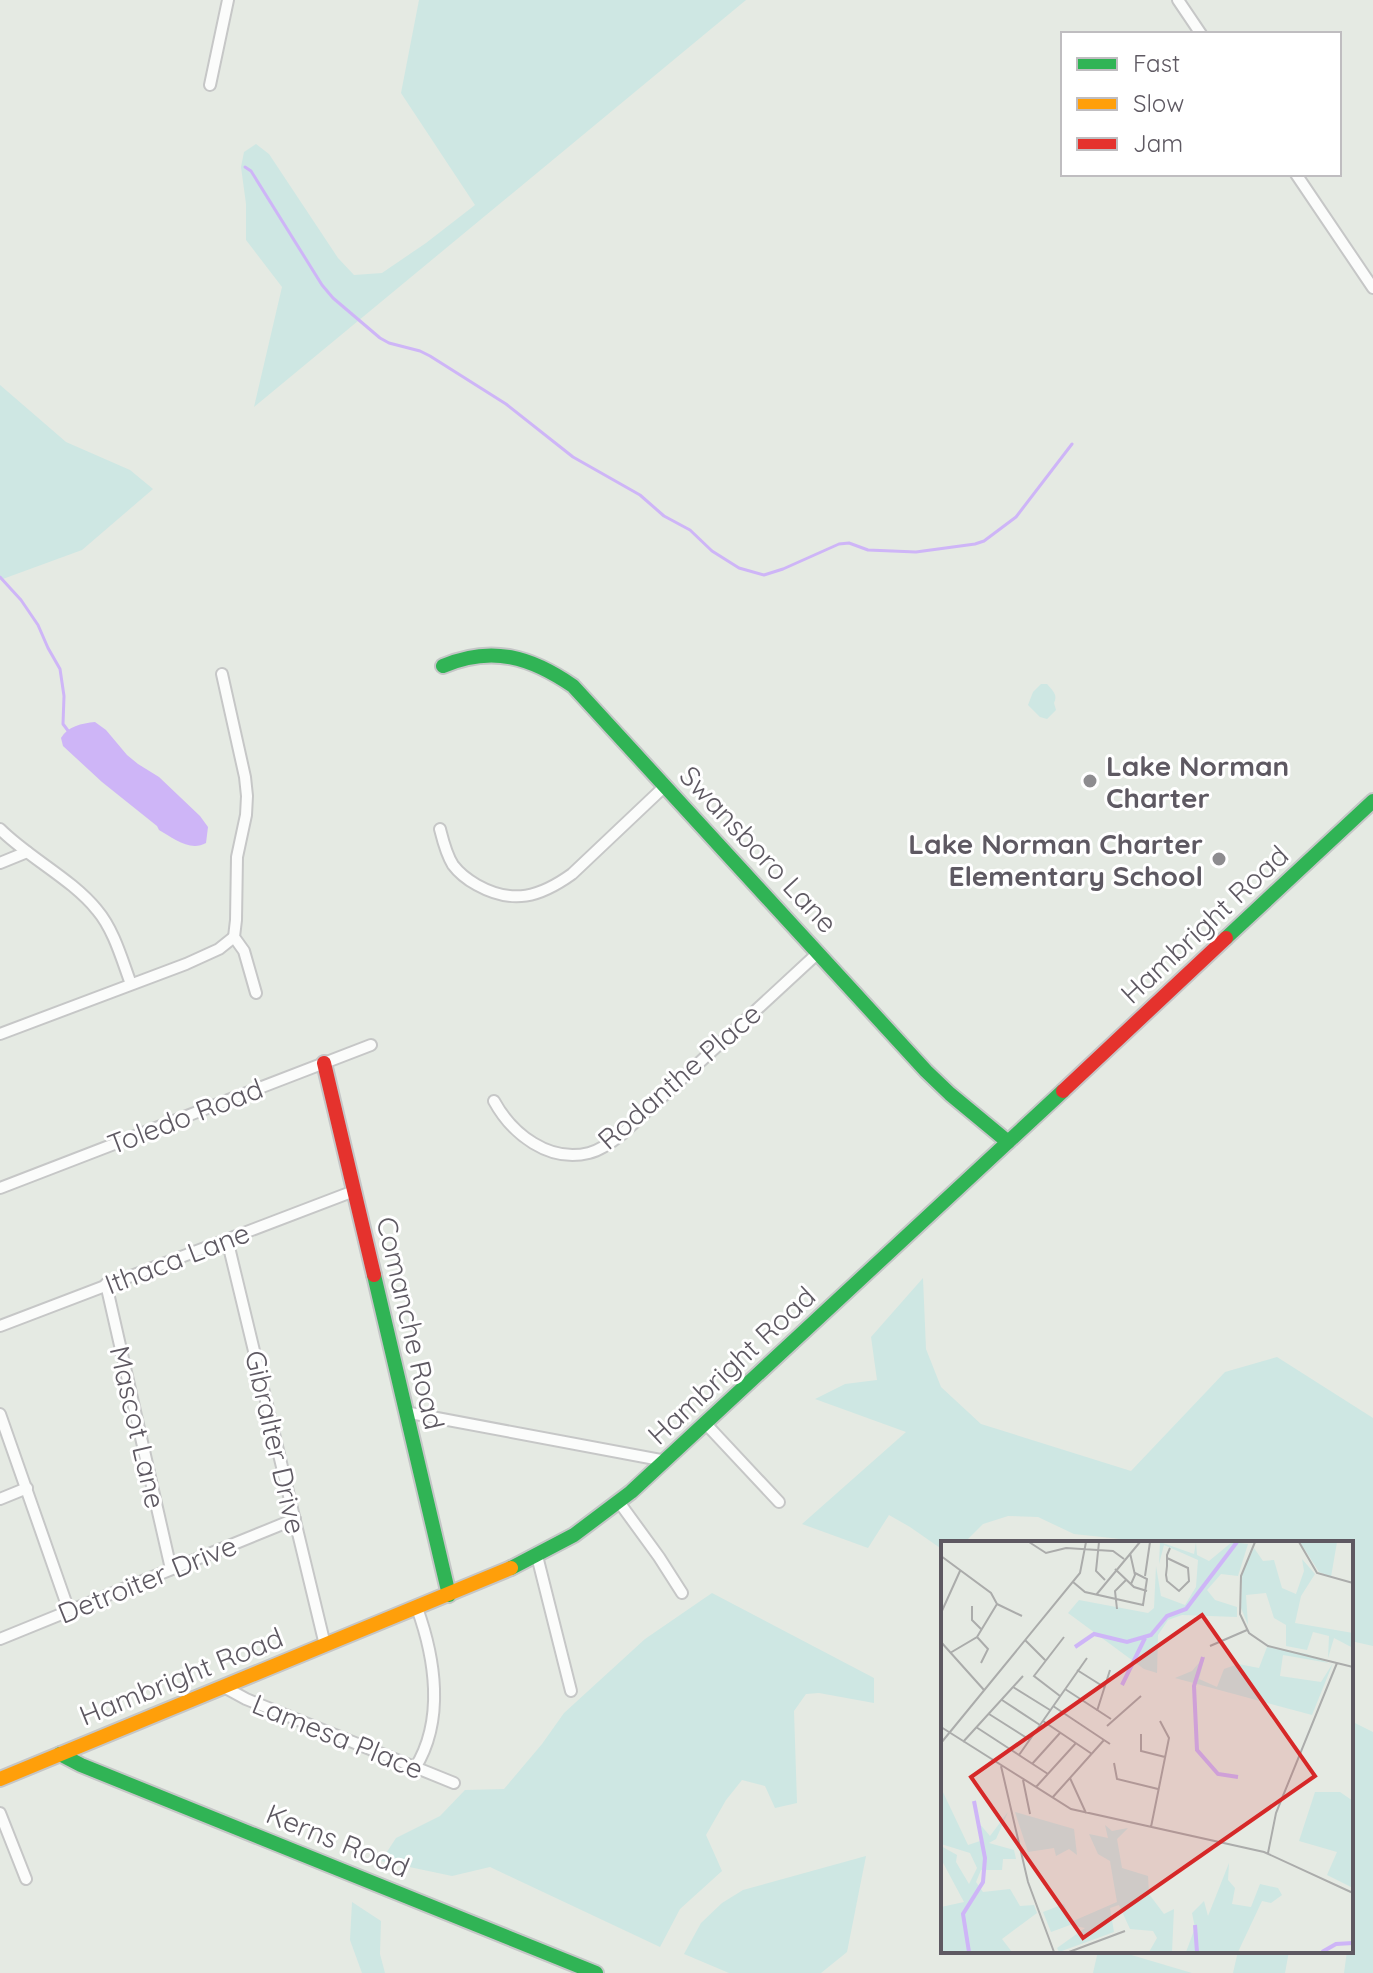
<svg xmlns="http://www.w3.org/2000/svg" width="1373" height="1973" font-family="Quicksand,sans-serif">
<rect width="100%" height="100%" fill="#e5eae3"/>
<!-- green -->
<g fill="#cee7e3">
<polygon points="419,0 746,0 254,407 282,287 246,240 246,204 241,167 244,152 256,144 269,154 338,258 354,275 382,273 426,243 475,205 401,93"/>
<polygon points="0,385 66,442 130,470 153,489 82,550 0,580"/>
<path d="M1041,684H1047C1053,691 1058,695 1054,703L1056,710L1047,719L1040,717L1028,705L1033,692Z"/>
<polygon points="923,1278 926,1349 941,1387 981,1424 1131,1471 1225,1372 1277,1357 1373,1418 1373,1646 1351,1641 1351,1543 1134,1543 1130,1540 1074,1534 1038,1517 1008,1516 983,1524 964,1543 943,1543 943,1550 910,1527 889,1515 868,1548 802,1524 906,1432 815,1399 845,1384 877,1380 871,1337"/>
<polygon points="712,1593 874,1678 874,1703 819,1693 806,1694 794,1711 797,1803 775,1808 765,1786 742,1780 726,1800 706,1835 722,1871 680,1909 660,1947 490,1867 452,1876 381,1861 396,1838 440,1816 465,1790 504,1789 542,1744 564,1713 645,1639"/>
<polygon points="1351,1721 1373,1732 1373,1973 1344,1973 1347,1951 1351,1951"/>
<polygon points="866,1856 847,1952 821,1973 729,1973 684,1954 701,1923 722,1903 743,1890"/>
<polygon points="352,1902 381,1921 380,1954 385,1973 362,1973 350,1940"/>
<polygon points="1098,1951 1118,1951 1192,1973 1093,1973"/>
<polygon points="1238,1951 1289,1951 1285,1973 1233,1973"/>
</g>
<!-- water -->
<path fill="#ceb5f7" d="M95,722L106,730L127,755L138,764L159,777L200,816L208,827L206,843C190,852 173,838 159,830L157,826L102,782L63,746L61,738C67,727 82,723 95,722Z"/>
<g fill="none" stroke-linecap="round" stroke-linejoin="round">
<!-- stream -->
<g stroke="#ceb5f7" stroke-width="3">
<polyline points="245,167 251,171 322,285 333,298 380,338 389,343 420,351 430,356 506,404 573,457 640,495 664,516 690,530 712,551 739,568 764,575 783,569 839,544 849,543 868,550 916,552 975,544 984,541 1016,517 1072,444"/>
<polyline points="0,577 21,600 38,625 48,648 60,669 64,696 63,724 69,732"/>
</g>
<!-- street casing -->
<g stroke="#c6c7c7" stroke-width="14">
<g id="street">
<polyline points="1178,0 1201,34"/>
<polyline points="210,85 228,0"/>
<polyline points="1296,174 1373,288"/>
<polyline points="222,674 245,777 247,796 246,815 237,857 236,920 234,937 244,951 256,993"/>
<path d="M0,829C29,858 72,879 97,910C114,930 122,960 131,984"/>
<path d="M440,829C443,841 446,854 453,865C459,873 468,880 477,885C513,905 540,897 572,874L665,786"/>
<polyline points="0,863 27,852"/>
<polyline points="0,1034 186,964 219,949 234,937"/>
<path d="M494,1101C512,1134 549,1163 589,1153C601,1150 612,1142 622,1134L819,952"/>
<polyline points="0,1188 371,1045"/>
<polyline points="227,1239 325,1645"/>
<polyline points="106,1284 171,1569"/>
<polyline points="0,1326 354,1191"/>
<polyline points="405,1412 666,1461"/>
<polyline points="0,1414 69,1611"/>
<polyline points="706,1424 779,1502"/>
<polyline points="0,1499 27,1488"/>
<polyline points="619,1502 659,1557 682,1593"/>
<polyline points="537,1556 571,1691"/>
<polyline points="0,1639 295,1519"/>
<polyline points="224,1687 246,1699 454,1783"/>
<path d="M415,1768C445,1720 435,1658 417,1608"/>
<polyline points="0,1813 26,1879"/>
</g>
</g>
<!-- fast casing -->
<g stroke="#c5c6c7" stroke-width="18">
<g id="fast">
<path d="M443,666C492,645 531,657 573,686L926,1071L950,1094L1008,1142"/>
<polyline points="1226,938 1373,801"/>
<polyline points="374,1275 449,1595"/>
<polyline points="511,1568 574,1535 631,1492 1063,1091"/>
<polyline points="60,1754 81,1765 596,1973"/>
</g>
</g>
<!-- slow casing -->
<g stroke="#c5c6c7" stroke-width="18">
<polyline id="slow" points="0,1779 511,1568"/>
</g>
<!-- jam casing -->
<g stroke="#c5c6c7" stroke-width="18">
<g id="jam">
<polyline points="324,1063 374,1275"/>
<polyline points="1063,1091 1226,938"/>
</g>
</g>
<!-- street -->
<use href="#street" stroke="#fbfcfb" stroke-width="10"/>
<!-- fast -->
<use href="#fast" stroke="#30b455" stroke-width="14"/>
<!-- slow -->
<use href="#slow" stroke="#ff9f0a" stroke-width="14"/>
<!-- jam -->
<use href="#jam" stroke="#e5322d" stroke-width="14"/>
</g>
<!-- markers -->
<g fill="#8d8c8f" stroke="#fff" stroke-width="3">
<circle cx="1090" cy="781" r="8"/>
<circle cx="1219" cy="859" r="8"/>
</g>
<g text-anchor="middle" dominant-baseline="central" stroke-width="6" stroke-linejoin="round" paint-order="stroke">
<!-- poi labels -->
<g font-size="28" font-weight="bold" fill="#5e5962" stroke="#fff" text-anchor="start">
<text x="1106" y="765">Lake Norman<tspan x="1106" dy="32">Charter</tspan></text>
<text x="1203" y="843" text-anchor="end">Lake Norman Charter<tspan x="1203" dy="32">Elementary School</tspan></text>
</g>
<!-- street labels -->
<g font-size="28" fill="#5e5962" stroke="#fff">
<text transform="translate(759 849) rotate(47)">Swansboro Lane</text>
<text transform="translate(1204 924) rotate(-43)">Hambright Road</text>
<text transform="translate(679 1076) rotate(-41)">Rodanthe Place</text>
<text transform="translate(185 1116) rotate(-21)">Toledo Road</text>
<text transform="translate(177 1258) rotate(-21)">Ithaca Lane</text>
<text transform="translate(411 1323) rotate(77)">Comanche Road</text>
<text transform="translate(731 1365) rotate(-43)">Hambright Road</text>
<text transform="translate(138 1427) rotate(77)">Mascot Lane</text>
<text transform="translate(276 1442) rotate(77)">Gibralter Drive</text>
<text transform="translate(147 1579) rotate(-22)">Detroiter Drive</text>
<text transform="translate(181 1676) rotate(-22)">Hambright Road</text>
<text transform="translate(338 1736) rotate(22)">Lamesa Place</text>
<text transform="translate(338 1840) rotate(22)">Kerns Road</text>
</g>
</g>
<!-- overview -->
<g transform="translate(941 1541)">
<rect width="412" height="412" fill="#e5eae3"/>
<path d="M219,1L253,13L255,1L256,14L268,20L291,1L307,3L297,35L280,33L266,49L274,59L296,66V76L241,74L227,79L217,94L216,132L203,128L127,72L138,59L207,72L213,67L215,25L220,55L244,64L255,46L257,19L223,4L218,23ZM359,1H396L390,36L378,31ZM313,7L322,20L333,19L341,47L355,53L363,30L361,18L374,33L360,55L354,82L412,92V107L393,97L387,117L388,95L372,91L366,109L345,105V84L333,77L325,52L305,54L307,84L300,67L301,32ZM326,106L366,113L388,122L342,114L339,135L380,141L392,122L371,174L234,137L251,130L264,115L258,138L276,146L283,128L297,123L318,127ZM0,247L27,304L42,299L37,281L49,295L67,271L55,298L48,302L73,309L75,318H62L61,329H40L35,341L42,351L69,348L79,365L93,364L96,372L61,398L71,411H0V366L23,361L0,318V305L16,314L15,321L28,343L36,327L29,312L0,303ZM374,251H399L412,260V347L386,334L396,311L358,300ZM74,271L133,288L136,314L128,308L115,315L113,307L87,311ZM164,284L171,290L187,287L176,298L181,327L207,335L208,353L223,373L233,368L231,411H208L216,397L212,390L189,388L178,364L169,367L173,391L118,411L116,407L144,387L129,384L110,391L102,371L123,363L130,381L176,361L169,320L157,313L148,293L167,297ZM288,322L287,339L294,347L291,363L310,366L319,343L337,347L341,354L330,362L321,360L297,411H245L254,387L251,372L263,360L267,375Z" fill="#cee7e3"/>
<path fill="none" stroke="#ceb5f7" stroke-width="4" d="M134,106L153,93L186,101L210,94L226,75L245,68L296,1M262,116L253,145L256,209L277,233L297,236M181,144L204,97M254,384L256,411M28,411L22,373L42,341L44,317L33,260M381,411L395,403L412,402"/>
<path fill="none" stroke="#abacab" stroke-width="2" d="M88,1L105,12L125,7L172,10L183,18M158,1L155,30L164,39M314,1L300,35L299,73L308,92L327,105L412,126M358,1L376,32L412,42M189,12L194,34L190,43M0,15L50,52L56,63L36,96L9,112M226,17L247,27L248,40L238,50L226,40L225,34L226,25V14L229,7M174,28L193,46L206,50M204,35L209,1M132,41L144,51L202,64L206,38L194,32M155,54L199,1M56,63L81,75M31,65V79L41,89M176,68L174,50L185,39M0,72L19,30M36,96L47,108L40,122M84,99L104,119M0,101L43,149M269,105L306,89M136,129L163,146M72,146L109,169M124,148L170,178M119,155L93,135L123,96M61,159L99,184M112,165L169,203M156,170L169,129M48,173L89,199M102,180L151,213M166,185L200,155M0,186L130,268L323,311L412,352M35,186L107,233M200,193V210L224,216M22,201L82,135M0,202L139,32L145,1M78,214L146,117M173,222L176,238L217,248M91,223L119,192M60,225L87,341L113,411M129,237L145,272M82,239L89,273M95,246L135,202M111,257L163,199M210,286L228,197L219,180M327,312L335,272L396,122M128,411L184,390"/>
<path fill="#d62828" fill-opacity="0.15" stroke="#d62828" stroke-width="4" d="M261,74L374,235L142,397L30,236Z"/>
<rect width="412" height="412" fill="none" stroke="#5e5962" stroke-width="4"/>
</g>
<!-- legend -->
<rect x="1061" y="32" width="280" height="144" fill="#ffffff" stroke="#bfbdc0" stroke-width="2"/>
<rect x="1077" y="58" width="40" height="12" fill="#30b455" stroke="#bfbdc0" stroke-width="2"/>
<text x="1133" y="72" font-size="24" fill="#5e5962">Fast</text>
<rect x="1077" y="98" width="40" height="12" fill="#ff9f0a" stroke="#bfbdc0" stroke-width="2"/>
<text x="1133" y="112" font-size="24" fill="#5e5962">Slow</text>
<rect x="1077" y="138" width="40" height="12" fill="#e5322d" stroke="#bfbdc0" stroke-width="2"/>
<text x="1133" y="152" font-size="24" fill="#5e5962">Jam</text>
</svg>
